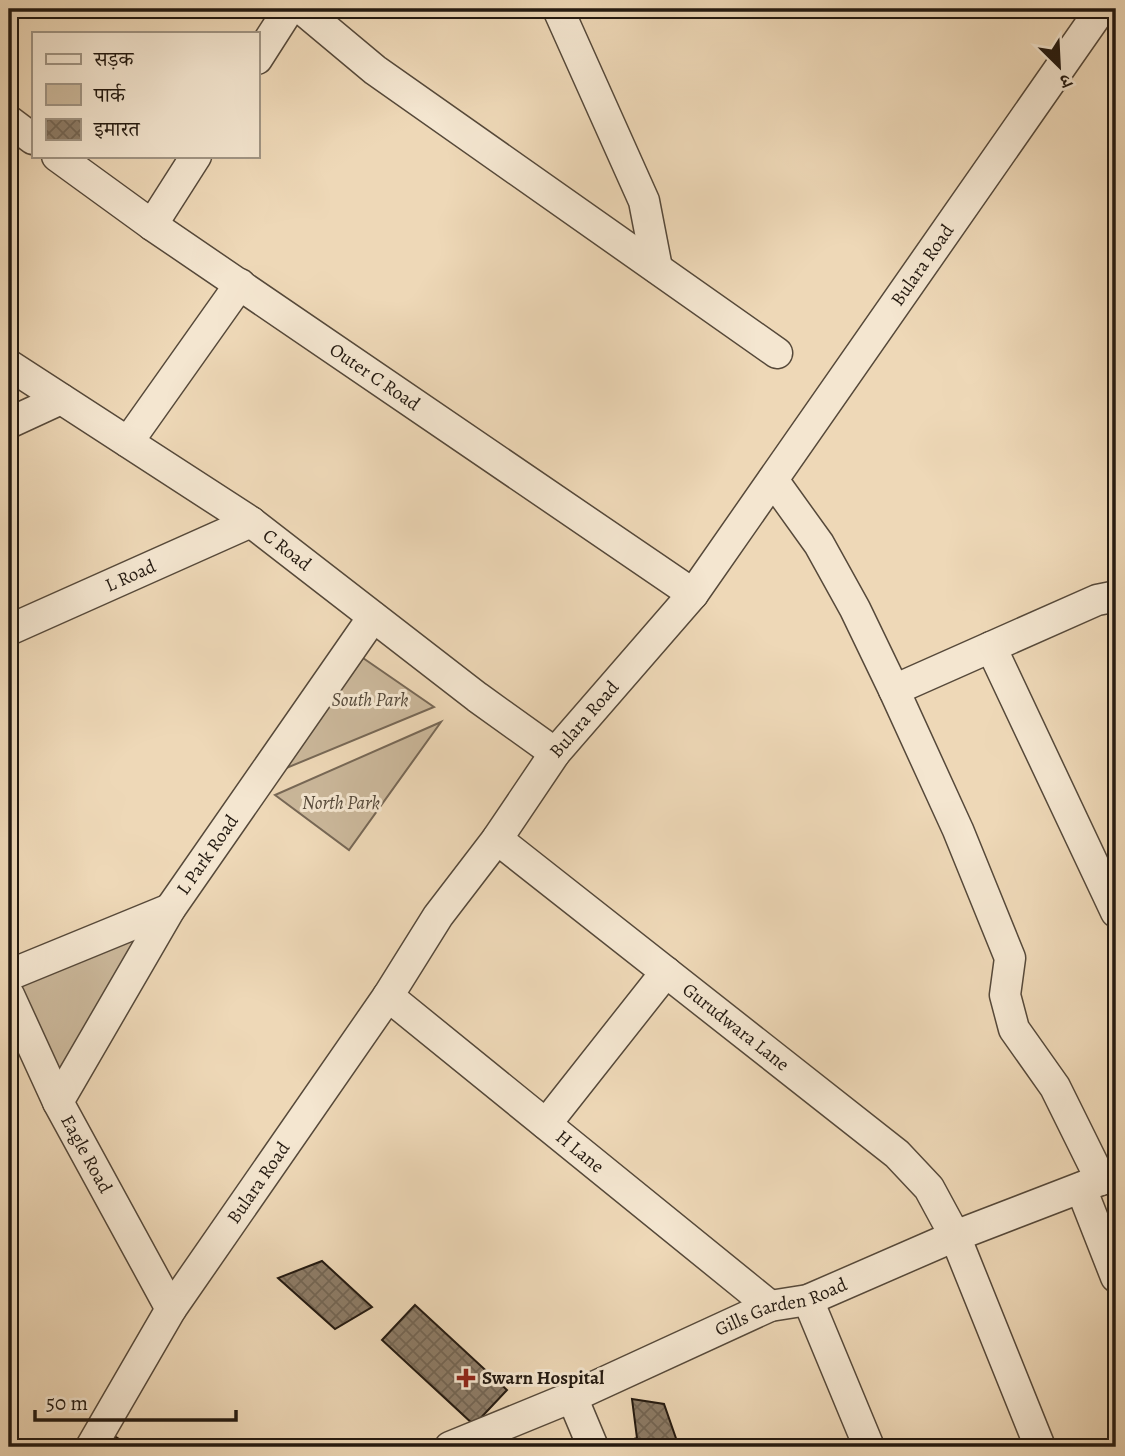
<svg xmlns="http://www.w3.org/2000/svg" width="1125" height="1456" font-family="Alegreya,'Noto Serif Devanagari',serif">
<defs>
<pattern id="building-cross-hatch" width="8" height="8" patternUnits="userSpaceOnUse" patternTransform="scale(1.75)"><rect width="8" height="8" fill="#8d7c67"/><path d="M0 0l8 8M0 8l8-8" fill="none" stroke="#736553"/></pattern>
</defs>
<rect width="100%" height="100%" fill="#eed8b7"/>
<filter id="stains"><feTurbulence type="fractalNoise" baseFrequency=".00286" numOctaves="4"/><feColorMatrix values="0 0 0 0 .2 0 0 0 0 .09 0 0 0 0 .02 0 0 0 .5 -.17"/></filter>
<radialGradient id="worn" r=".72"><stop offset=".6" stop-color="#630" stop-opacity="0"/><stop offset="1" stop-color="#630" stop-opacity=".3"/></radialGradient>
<!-- green -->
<g fill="#cbb89b" stroke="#776856" stroke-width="2">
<polygon points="363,658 434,707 284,769"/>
<polygon points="441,722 349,850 275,795"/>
<polygon points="150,929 53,1082 17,988"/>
</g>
<!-- building -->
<g fill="url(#building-cross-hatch)" stroke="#231910" stroke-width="2">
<polygon points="322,1261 372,1307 335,1329 278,1278"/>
<polygon points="415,1305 507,1390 474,1425 382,1340"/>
<polygon points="632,1399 664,1404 679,1447 610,1447 637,1438"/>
<polygon points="116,1437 132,1447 111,1447"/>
</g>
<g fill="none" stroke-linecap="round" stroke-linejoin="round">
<!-- street casing -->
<g stroke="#56493a" stroke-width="33">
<g id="street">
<polyline points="302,9 375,70 777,353"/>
<polyline points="558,9 644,201 657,268"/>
<polyline points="257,59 289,9"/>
<polyline points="9,121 33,139"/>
<path id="s1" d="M57,156L152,225L693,594"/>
<polyline points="152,225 196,156"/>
<path id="s2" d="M9,365L251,522L477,697L555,753"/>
<polyline points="9,423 61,399"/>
<polyline points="128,442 240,284"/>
<polyline points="773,480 819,544 855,609 894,690 958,830 1010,958 1005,995 1014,1029 1055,1087 1101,1180"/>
<path id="s3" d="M9,630L251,522"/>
<polyline points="991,647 1116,912"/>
<polyline points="894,690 1097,600 1112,597 1116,599"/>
<path id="s4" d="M497,839L897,1154L929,1188L955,1236L1040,1447"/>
<polyline points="9,975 170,909"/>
<path id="s5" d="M9,995L58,1102L171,1309"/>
<path id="s6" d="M388,996L770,1306"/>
<path id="s7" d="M58,1102L170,909L373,617"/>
<polyline points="546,1124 666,972"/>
<polyline points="1081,1188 1116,1277"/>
<polyline points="808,1300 869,1447"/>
<polyline points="572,1397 593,1447"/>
<path id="s8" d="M91,1447L171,1309L388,996L438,916L497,839L555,753L693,594L1101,9"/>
<path id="s9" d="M450,1447L572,1397L770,1306L808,1300L955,1236L1116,1174"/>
</g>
</g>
<!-- street -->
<use href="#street" stroke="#f4e6d0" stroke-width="30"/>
</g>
<!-- markers -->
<path fill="#8f2418" stroke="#f4e6d0" stroke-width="2.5" d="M462.5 1367.5h7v7h7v7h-7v7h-7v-7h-7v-7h7z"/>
<g text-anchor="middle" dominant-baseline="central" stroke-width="6" stroke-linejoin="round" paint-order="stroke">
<!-- street labels -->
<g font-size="19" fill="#231910" stroke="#f4e6d0">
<text stroke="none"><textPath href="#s8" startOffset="1447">Bulara Road</textPath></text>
<text stroke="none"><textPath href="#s1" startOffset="387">Outer C Road</textPath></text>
<text stroke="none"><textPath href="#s2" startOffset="334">C Road</textPath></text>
<text stroke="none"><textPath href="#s3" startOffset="133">L Road</textPath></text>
<text stroke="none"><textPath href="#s8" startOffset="880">Bulara Road</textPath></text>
<text stroke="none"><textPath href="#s7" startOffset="289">L Park Road</textPath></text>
<text stroke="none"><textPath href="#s4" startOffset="304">Gurudwara Lane</textPath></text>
<text stroke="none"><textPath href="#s6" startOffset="247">H Lane</textPath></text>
<text stroke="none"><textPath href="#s5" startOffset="177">Eagle Road</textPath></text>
<text stroke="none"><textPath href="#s8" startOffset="313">Bulara Road</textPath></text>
<text stroke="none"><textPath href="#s9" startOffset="360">Gills Garden Road</textPath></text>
</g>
<!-- park labels -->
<g font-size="19" font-style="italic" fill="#55493a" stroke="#f4e6d0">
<text x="370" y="700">South Park</text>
<text x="341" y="803">North Park</text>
</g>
<!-- poi labels -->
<g font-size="19" font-weight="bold" fill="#231910" stroke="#f4e6d0" text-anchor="start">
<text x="482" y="1378">Swarn Hospital</text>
</g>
</g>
<!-- margin -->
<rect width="1125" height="1456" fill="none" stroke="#eed8b7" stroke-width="35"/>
<rect x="10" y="10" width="1104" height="1435" fill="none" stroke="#231910" stroke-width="3.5"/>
<rect x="18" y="18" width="1090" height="1421" fill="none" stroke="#231910" stroke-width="2"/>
<!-- legend -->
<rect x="32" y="32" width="228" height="126" fill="#f4e6d0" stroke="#a09483" stroke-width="2"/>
<rect x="46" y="54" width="35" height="10" fill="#f4e6d0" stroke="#a09483" stroke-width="2"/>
<text x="94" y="66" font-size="21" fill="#231910">सड़क</text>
<rect x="46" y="84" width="35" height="21" fill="#cbb89b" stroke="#a09483" stroke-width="2"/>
<text x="94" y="102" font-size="21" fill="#231910">पार्क</text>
<rect x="46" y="119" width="35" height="21" fill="url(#building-cross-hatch)" stroke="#a09483" stroke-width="2"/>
<text x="94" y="136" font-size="21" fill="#231910">इमारत</text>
<!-- north arrow -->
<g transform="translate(1059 66) rotate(156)" stroke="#f4e6d0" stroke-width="5" paint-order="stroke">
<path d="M0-5L12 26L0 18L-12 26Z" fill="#231910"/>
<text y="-10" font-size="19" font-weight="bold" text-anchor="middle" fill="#231910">उ</text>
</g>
<!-- scale -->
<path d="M35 1410v10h201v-10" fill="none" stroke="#231910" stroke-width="3.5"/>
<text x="46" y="1410" font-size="21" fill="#231910" stroke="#f4e6d0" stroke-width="5" paint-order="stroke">50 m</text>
<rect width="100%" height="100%" filter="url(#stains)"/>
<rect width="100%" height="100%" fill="url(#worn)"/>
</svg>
